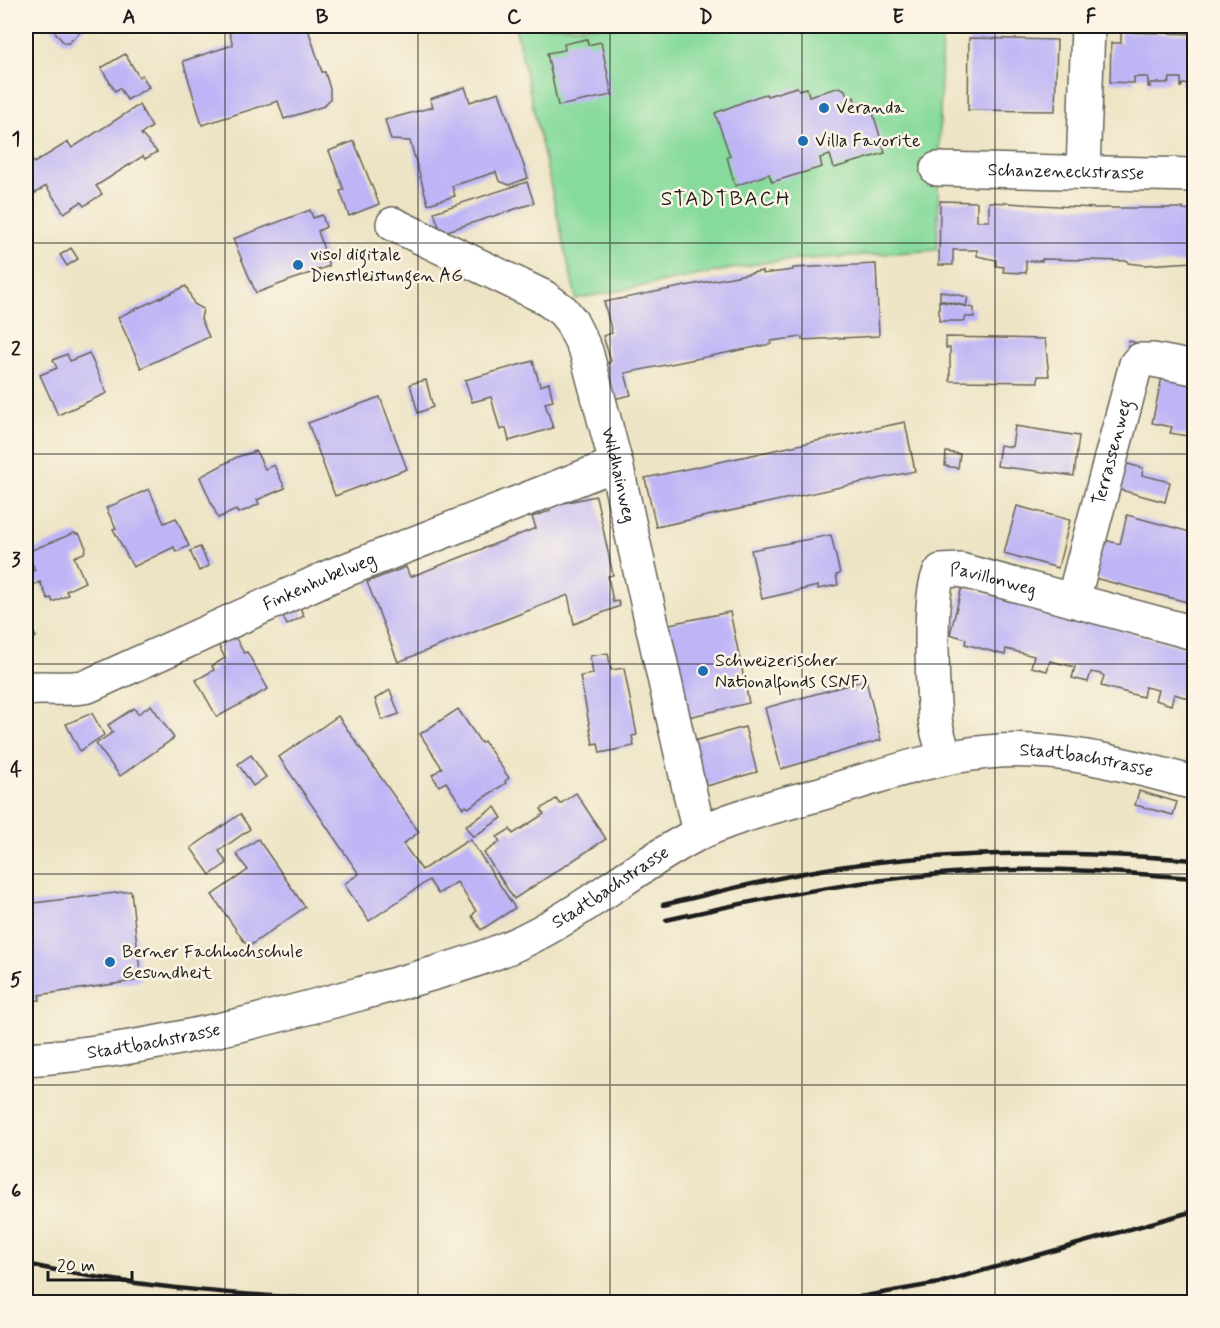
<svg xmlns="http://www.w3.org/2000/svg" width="1220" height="1328" font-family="Mynerve,sans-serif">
<rect width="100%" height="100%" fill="#fcf5e5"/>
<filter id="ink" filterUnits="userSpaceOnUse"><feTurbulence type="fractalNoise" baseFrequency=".0167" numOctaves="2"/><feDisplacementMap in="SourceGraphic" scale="12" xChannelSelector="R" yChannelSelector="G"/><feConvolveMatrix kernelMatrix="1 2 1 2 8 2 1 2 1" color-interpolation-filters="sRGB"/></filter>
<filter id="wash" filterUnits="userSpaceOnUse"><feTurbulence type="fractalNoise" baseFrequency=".008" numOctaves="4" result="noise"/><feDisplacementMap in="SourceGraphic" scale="24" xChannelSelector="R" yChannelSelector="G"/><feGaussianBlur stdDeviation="1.35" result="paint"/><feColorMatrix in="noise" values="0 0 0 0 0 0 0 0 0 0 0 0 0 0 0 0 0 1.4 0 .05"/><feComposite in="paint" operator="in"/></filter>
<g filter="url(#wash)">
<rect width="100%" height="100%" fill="#ede4c5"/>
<!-- green -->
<polygon fill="#86da9b" stroke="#517b5c" stroke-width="1.5" points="515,26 942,26 937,250 767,262 576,299"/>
<g id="blocks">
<!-- building -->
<g fill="#beb4f6">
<polygon points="50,26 86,26 69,43 64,43"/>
<polygon points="250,26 307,26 322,72 325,72 330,89 330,99 324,106 284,119 278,101 202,125 183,61 233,45 229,32"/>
<polygon points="1121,32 1194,34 1194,85 1183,84 1181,88 1181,78 1170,78 1169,83 1150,83 1150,87 1148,87 1148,77 1134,77 1134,83 1110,82 1111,43 1121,43"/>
<polygon points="969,38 1057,40 1055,111 968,110"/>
<polygon points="587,39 588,45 601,42 612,95 558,106 547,53 565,50 564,44"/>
<polygon points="125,54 139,77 142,75 149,87 127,100 120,88 115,91 101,68"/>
<polygon points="465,87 470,102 499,92 528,178 509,185 499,181 496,172 452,186 455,196 428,204 410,141 391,140 385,120 433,107 430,99"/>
<polygon points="797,87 799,90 807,88 809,96 840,87 845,90 848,100 854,97 857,107 870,103 885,153 834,168 830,155 820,158 822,167 772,182 769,174 735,186 727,157 730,156 715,113 756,97 766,94 767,96"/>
<polygon points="139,105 152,127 141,134 157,152 145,159 143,156 96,186 102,194 84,206 81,202 64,213 46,186 26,199 26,164 32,160 34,163 68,142 72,148"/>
<polygon points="354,141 379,204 349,216 340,191 344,190 329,151"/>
<polygon points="527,182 534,203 441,233 434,212"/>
<polygon points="940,201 977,202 977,221 989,221 989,202 1094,208 1183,208 1183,210 1194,210 1194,262 1144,265 1128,263 1128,261 1042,259 1042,261 1026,261 1026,273 1003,272 1004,267 996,266 996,260 977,256 977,250 953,250 953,265 939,265"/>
<polygon points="310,210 313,218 322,215 326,227 318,231 329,266 256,293 233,239"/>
<polygon points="71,248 78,259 67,266 60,255"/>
<polygon points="876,264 879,336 802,340 802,337 771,341 771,344 625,373 631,395 609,400 602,369 611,361 603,336 612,333 604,302 762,271 762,274 793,270 793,268"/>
<polygon points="186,286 194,304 203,309 201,319 209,337 141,368 118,317"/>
<polygon points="940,291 968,297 966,306 940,300"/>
<polygon points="939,301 974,308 974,317 965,317 965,321 939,321"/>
<polygon points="946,337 1045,339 1049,376 1038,376 1038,382 950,381 950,348 946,348"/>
<polygon points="1129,341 1142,344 1126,353"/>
<polygon points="89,353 107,393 58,415 40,375 57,368 53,360 67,354 70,361"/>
<polygon points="533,361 540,386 549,383 553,401 545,403 553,428 509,441 506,428 500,430 491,397 472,402 465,380"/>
<polygon points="1162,377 1194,383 1193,437 1170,433 1172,427 1152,423"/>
<polygon points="426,380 433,407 418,413 410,384"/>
<polygon points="380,397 407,469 335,496 308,423"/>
<polygon points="905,422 915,471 656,527 645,478"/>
<polygon points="1015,426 1079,436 1074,476 997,466 1000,445 1012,447"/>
<polygon points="256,451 265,469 274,465 285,488 257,500 259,504 249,509 238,513 236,510 218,518 200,477 237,457"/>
<polygon points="946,452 960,454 958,468 945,466"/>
<polygon points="1124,463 1143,468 1142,475 1170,482 1165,502 1117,489"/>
<polygon points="149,489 164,523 176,518 189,546 176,552 174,547 133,567 113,529 116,528 106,508"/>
<polygon points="596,496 613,575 608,576 613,602 618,601 620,606 574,624 568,595 398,662 367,582 406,567 410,577 536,528 532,517 550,511 549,506"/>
<polygon points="1017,506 1070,520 1058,568 1004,553"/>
<polygon points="1127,515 1194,533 1194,592 1191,603 1094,578 1104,540 1120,544"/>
<polygon points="74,533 80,535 86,548 84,553 74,557 85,582 66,591 68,595 53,602 51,598 48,599 40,582 33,585 26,582 27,573 35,570 27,552"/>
<polygon points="831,535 840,574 836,575 838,585 818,589 818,586 762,599 751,550"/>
<polygon points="200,547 209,566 199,571 190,551"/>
<polygon points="962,587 1194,650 1194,700 1174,694 1171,705 1155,700 1158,690 1145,687 1143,697 1101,686 1104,676 1101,674 1091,672 1088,682 1072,678 1075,667 1050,661 1047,671 1031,667 1034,656 1006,649 1005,655 965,644 966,639 950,634"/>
<polygon points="298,604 304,616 287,625 281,613"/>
<polygon points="730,612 749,703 684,718 664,625"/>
<polygon points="26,617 36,637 26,643"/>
<polygon points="234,635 244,653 247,652 268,689 217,717 196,680 214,670 212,666 225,658 218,644"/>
<polygon points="608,653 611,670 624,668 637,735 632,736 634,746 600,753 598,743 593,744 580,676 593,674 590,656"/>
<polygon points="866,680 881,740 781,769 765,708"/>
<polygon points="390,690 399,714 382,720 375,699"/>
<polygon points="151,705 174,738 120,776 96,744 113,732 108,725 134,708 138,714"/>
<polygon points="458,709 481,743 484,741 509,778 505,781 506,783 468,808 466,806 463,808 446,782 439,786 432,775 442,768 420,734"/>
<polygon points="92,713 104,735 80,751 66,724"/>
<polygon points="338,716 419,832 403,844 422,870 470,839 515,908 481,930 472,916 476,911 457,882 438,894 429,880 369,921 344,884 359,874 279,757"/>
<polygon points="745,727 757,772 703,787 690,742"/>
<polygon points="251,755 266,777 253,786 238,764"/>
<polygon points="1139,791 1177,802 1173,815 1135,805"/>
<polygon points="576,793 606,839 514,899 484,853 500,842 497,837 510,829 513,834 544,814 541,809 556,799 560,804"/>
<polygon points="495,807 502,818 473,837 465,826"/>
<polygon points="240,814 250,829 219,851 227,863 210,875 191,848"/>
<polygon points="258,839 305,907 248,947 212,895 248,870 236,854"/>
<polygon points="131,891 141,980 39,995 40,1000 26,1001 26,904"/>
</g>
</g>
</g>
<g filter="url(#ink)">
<use href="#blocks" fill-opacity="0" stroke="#656257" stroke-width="1.5"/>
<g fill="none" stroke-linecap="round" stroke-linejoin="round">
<!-- street casing -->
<g stroke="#656257" stroke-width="36">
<g id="street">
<path id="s1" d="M937,169L1194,175"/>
<polyline points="1083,172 1088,26"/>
<path id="s2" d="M393,224L544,297L563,311L571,321L586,351L616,464L699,833"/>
<path id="s3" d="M1073,600L1136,364L1140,360H1153L1194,368"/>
<path id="s4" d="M26,689C47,686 68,691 88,686L333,575L616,464"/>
<path id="s5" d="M945,758C942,745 936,731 935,718C933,693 927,587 941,571L960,570L1194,633"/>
</g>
</g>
<!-- secondary casing -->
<g stroke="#656257" stroke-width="36">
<g id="secondary">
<path id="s6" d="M26,1059C138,1052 250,1024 359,994C410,980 463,967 512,946C576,918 630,870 692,837C731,816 778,806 820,794C875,778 931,757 988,752C1059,745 1127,765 1194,783"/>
</g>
</g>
<!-- street -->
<use href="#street" stroke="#fff" stroke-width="33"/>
<!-- secondary -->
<use href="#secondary" stroke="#fff" stroke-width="33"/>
<!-- rail -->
<g stroke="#1c1c1c" stroke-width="4.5">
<path d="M663,905C719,892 775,877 832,868C952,850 1073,850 1194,860"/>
<path d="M666,920C781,894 894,873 1012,870C1073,868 1134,874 1194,878"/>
<path d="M26,1264C140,1289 255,1296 372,1302"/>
<polyline points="831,1302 939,1283 1194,1211"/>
</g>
</g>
</g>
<!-- grid -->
<path fill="none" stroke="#1c1c1c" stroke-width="1.5" stroke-opacity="0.55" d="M225,26V1302M418,26V1302M610,26V1302M802,26V1302M995,26V1302M26,243H1194M26,454H1194M26,664H1194M26,874H1194M26,1085H1194"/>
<!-- markers -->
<g fill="#1f6fb2" stroke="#fcf5e5" stroke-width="2">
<circle cx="824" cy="108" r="6"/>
<circle cx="803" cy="141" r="6"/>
<circle cx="298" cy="265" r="6"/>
<circle cx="703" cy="671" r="6"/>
<circle cx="110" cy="962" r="6"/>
</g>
<g text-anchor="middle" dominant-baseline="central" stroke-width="5" stroke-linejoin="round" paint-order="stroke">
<!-- poi labels -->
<g font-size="18" fill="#1c1c1c" stroke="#fcf5e5" text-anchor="start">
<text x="836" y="108">Veranda</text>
<text x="815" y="141">Villa Favorite</text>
<text x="310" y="255">visol digitale<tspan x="310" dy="21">Dienstleistungen AG</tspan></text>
<text x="715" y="661">Schweizerischer<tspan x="715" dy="21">Nationalfonds (SNF)</tspan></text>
<text x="122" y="952">Berner Fachhochschule<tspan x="122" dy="21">Gesundheit</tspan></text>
</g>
<!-- street labels -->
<g font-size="18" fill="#1c1c1c" stroke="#fcf5e5">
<text stroke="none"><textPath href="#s1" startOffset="129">Schanzeneckstrasse</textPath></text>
<text stroke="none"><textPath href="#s3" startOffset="153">Terrassenweg</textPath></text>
<text stroke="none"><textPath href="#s2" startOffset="366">Wildhainweg</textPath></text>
<text stroke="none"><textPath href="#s5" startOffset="243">Pavillonweg</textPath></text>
<text stroke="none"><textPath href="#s4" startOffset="316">Finkenhubelweg</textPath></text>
<text stroke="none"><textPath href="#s6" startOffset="1119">Stadtbachstrasse</textPath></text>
<text stroke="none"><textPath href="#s6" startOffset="615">Stadtbachstrasse</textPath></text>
<text stroke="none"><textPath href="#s6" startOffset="129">Stadtbachstrasse</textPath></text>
</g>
<!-- quarter labels -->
<g font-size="21" letter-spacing="1.5" fill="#1c1c1c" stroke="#fcf5e5">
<text x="726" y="199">STADTBACH</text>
</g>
</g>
<!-- margin -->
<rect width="1220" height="1328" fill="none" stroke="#fcf5e5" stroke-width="66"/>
<!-- scale -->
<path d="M48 1271v9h84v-9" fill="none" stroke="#1c1c1c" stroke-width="3"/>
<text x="57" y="1271" font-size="18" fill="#1c1c1c" stroke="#fcf5e5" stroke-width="4.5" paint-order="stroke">20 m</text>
<rect x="33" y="33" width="1154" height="1262" fill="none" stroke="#1c1c1c" stroke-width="2"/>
<g font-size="20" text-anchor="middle" font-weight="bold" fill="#1c1c1c">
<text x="129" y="23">A</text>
<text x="322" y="23">B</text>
<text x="514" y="23">C</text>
<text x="706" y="23">D</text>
<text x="898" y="23">E</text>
<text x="1091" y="23">F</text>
<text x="16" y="145">1</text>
<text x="16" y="355">2</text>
<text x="16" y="566">3</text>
<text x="16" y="776">4</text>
<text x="16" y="986">5</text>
<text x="16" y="1197">6</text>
</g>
</svg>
